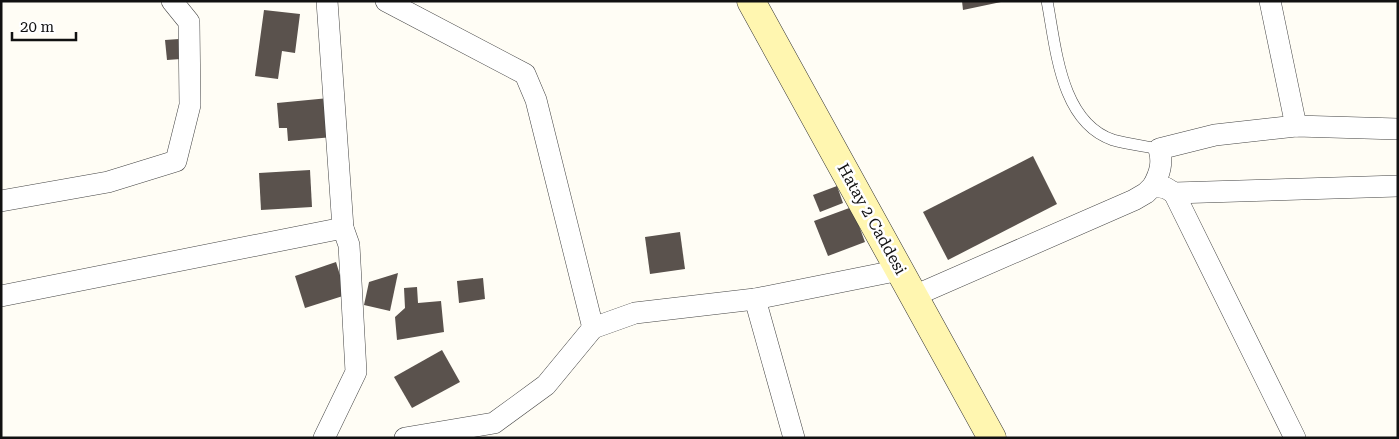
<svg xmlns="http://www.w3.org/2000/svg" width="1399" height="439" font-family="'Roboto Serif',serif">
<rect width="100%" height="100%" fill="#fffdf5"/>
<!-- building -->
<g fill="#5a524d">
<polygon points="962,1 1001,1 1001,2 963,10"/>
<polygon points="264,10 300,14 295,53 282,51 278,79 255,76"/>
<polygon points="179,39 181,59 167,60 165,40"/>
<polygon points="329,98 333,137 288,141 287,128 279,128 277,103"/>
<polygon points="1033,156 1057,204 948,260 923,212"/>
<polygon points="310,170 312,207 261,210 259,173"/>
<polygon points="837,186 843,203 820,212 813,195"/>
<polygon points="852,207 865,242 828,256 814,221"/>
<polygon points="680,232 685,269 650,274 645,237"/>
<polygon points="336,262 346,295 305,308 295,276"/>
<polygon points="398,273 390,311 364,305 369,282"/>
<polygon points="483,278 485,299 459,303 457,281"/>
<polygon points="417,287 418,303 441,301 444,332 397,340 395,317 405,308 404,288"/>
<polygon points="442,350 460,382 412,408 394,377"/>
</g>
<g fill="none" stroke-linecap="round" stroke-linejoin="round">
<!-- lane casing -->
<g stroke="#444" stroke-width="12">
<path id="lane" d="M1047,1C1056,47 1060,122 1113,140C1128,144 1144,146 1159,149"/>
</g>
<!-- street casing -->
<g stroke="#444" stroke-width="22">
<g id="street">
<polyline points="386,1 525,74 536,100 593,328"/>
<polyline points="1270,1 1296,126"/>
<path d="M1153,186C1160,173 1163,163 1159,149L1215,135L1296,126L1398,129"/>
<polyline points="1174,193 1295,438"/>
<polyline points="1,201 108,182 176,161 190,105 189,22 172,1"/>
<polyline points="1,296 343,228"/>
<polyline points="914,296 1134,200 1146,193 1153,186 1166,188 1174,193 1398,186"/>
<polyline points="755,299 794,438"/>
<polyline points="324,438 356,372 349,245 343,228 327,1"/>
<polyline points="405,438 494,423 546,385 593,328 635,313 755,299 900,270"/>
</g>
</g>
<!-- secondary casing -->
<g stroke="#333" stroke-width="29">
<polyline id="secondary" points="751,1 992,438"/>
</g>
<!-- lane -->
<use href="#lane" stroke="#fff" stroke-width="11"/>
<!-- street -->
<use href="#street" stroke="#fff" stroke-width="21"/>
<!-- secondary -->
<use href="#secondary" stroke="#fff6b0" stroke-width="28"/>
</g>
<g text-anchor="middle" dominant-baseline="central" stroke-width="5" stroke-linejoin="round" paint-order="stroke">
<!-- street labels -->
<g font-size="16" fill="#111" stroke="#fff">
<text transform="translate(872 219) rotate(61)">Hatay 2 Caddesi</text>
</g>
</g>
<!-- border -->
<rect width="1399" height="439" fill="none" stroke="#111111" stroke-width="5"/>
<!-- scale -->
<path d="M12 32v8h64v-8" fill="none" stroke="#111111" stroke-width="2.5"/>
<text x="20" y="32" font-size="15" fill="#111111" stroke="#ffffff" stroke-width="4" paint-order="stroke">20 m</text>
</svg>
